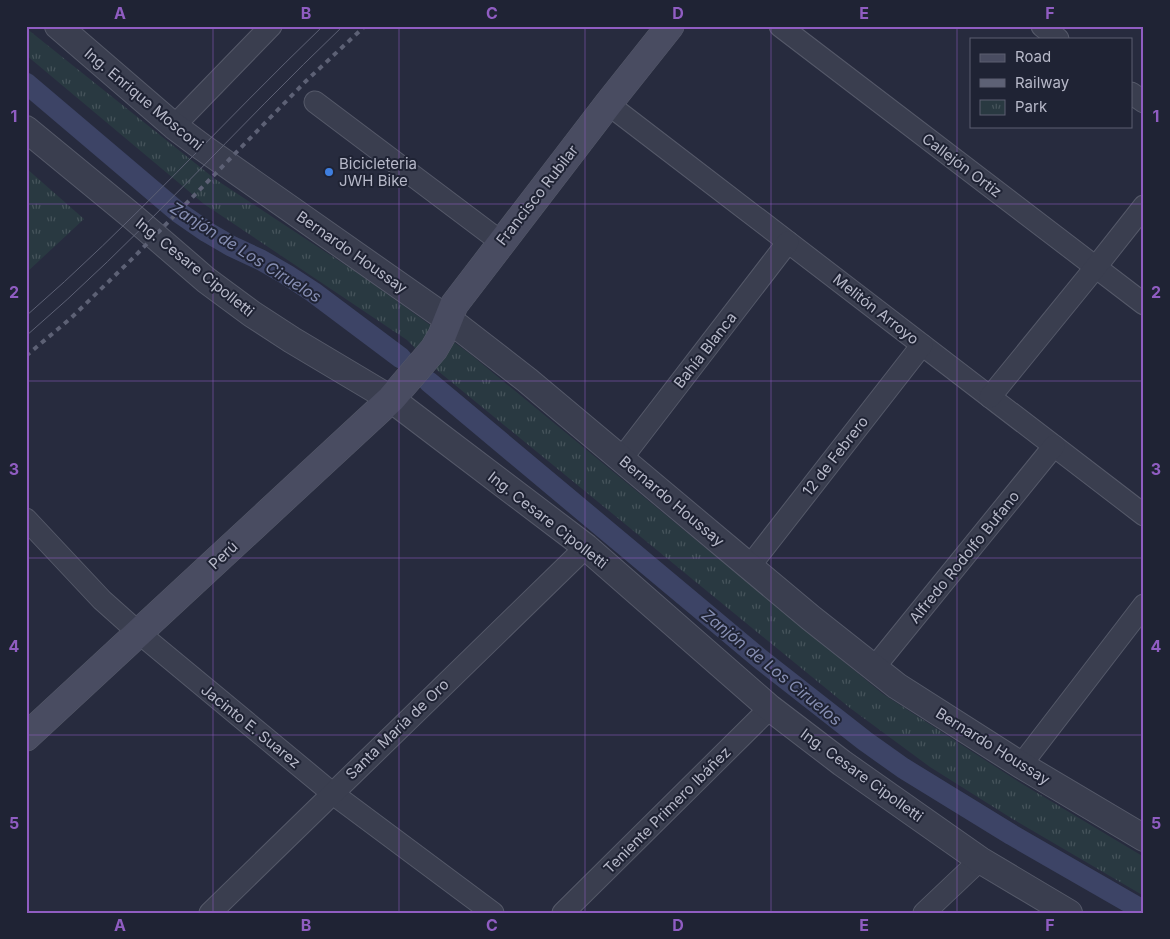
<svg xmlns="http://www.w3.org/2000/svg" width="1170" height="939" font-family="Inter,sans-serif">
<defs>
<pattern id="park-tufts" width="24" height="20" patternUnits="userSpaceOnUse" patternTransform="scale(1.25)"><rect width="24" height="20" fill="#293941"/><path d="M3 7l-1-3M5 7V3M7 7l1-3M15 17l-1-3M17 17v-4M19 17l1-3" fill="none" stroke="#46545b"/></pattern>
</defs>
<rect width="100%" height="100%" fill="#272b3e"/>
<!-- park -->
<g fill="url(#park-tufts)">
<polygon points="26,28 215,179 365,278 469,353 883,694 1019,782 1144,857 1144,896 1011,818 930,767 850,708 438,371 407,340 204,204 26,55"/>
<polygon points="26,168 84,219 26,273"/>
</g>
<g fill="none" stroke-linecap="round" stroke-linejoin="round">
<!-- canal -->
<g stroke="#3d4466" stroke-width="21">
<polyline points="26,83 178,212 207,232 231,246 261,260 287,275 313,292 401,358"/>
<polyline points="429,382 759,658 865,741 903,768 1012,835 1144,911"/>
</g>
<!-- minor casing -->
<g stroke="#555969" stroke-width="23">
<g id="minor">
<polyline points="780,26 1144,304"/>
<polyline points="1042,26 1058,39"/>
<polyline points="1131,93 1144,102"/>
<polyline points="315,102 501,242"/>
<polyline points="608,104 1144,515"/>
<polyline points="174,126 271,26"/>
<polyline points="990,397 1095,268 1144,206"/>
<polyline points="622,458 788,242"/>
<polyline points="26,519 102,600 139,633 332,793 493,913"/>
<polyline points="749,567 922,345"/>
<polyline points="873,669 1054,446"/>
<polyline points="1021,765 1144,605"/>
<polyline points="210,913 586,547"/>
<polyline points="563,913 770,708"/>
<polyline points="924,913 980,860"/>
</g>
</g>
<!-- tertiary casing -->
<g stroke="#555969" stroke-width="28">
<g id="tertiary">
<polyline points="58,26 174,126 202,147 460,328 527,380 811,618 897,686 1021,765 1144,838"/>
<polyline points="26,129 133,217 206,280 252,314 292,340 391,399 586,547 770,708 842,763 980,860 1069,913"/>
</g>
</g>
<!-- secondary casing -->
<g stroke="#555969" stroke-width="29">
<polyline id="secondary" points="26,737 391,399 434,349 442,335 454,305 608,104 670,26"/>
</g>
<!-- minor -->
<use href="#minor" stroke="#3a3e4f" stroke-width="21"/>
<!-- tertiary -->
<use href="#tertiary" stroke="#3a3e4f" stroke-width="26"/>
<!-- secondary -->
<use href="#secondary" stroke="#494c61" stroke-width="28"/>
<!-- tram -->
<g stroke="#5d6175" stroke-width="1">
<path d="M26,316C131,225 223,122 323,26"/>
<path d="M26,336C138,240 236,128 343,26"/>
</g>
<!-- rail -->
<polyline stroke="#5d6175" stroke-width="4" stroke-dasharray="5 5" stroke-linecap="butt" points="26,356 71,318 134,257 306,81 365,26"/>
</g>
<!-- grid -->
<path fill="none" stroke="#905dc2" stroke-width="1" stroke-opacity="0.55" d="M213,26V913M399,26V913M585,26V913M771,26V913M957,26V913M26,204H1144M26,381H1144M26,558H1144M26,735H1144"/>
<!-- markers -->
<circle fill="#3f7fe0" stroke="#1f2334" stroke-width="2" cx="329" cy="172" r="5"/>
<g text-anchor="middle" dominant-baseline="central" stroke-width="4" stroke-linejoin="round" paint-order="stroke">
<!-- street labels -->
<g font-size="15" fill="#b7b9c9" stroke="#1f2334">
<text transform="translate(144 99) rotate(40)">Ing. Enrique Mosconi</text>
<text transform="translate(962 165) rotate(37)">Callejón Ortiz</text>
<text transform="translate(537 195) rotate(-52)">Francisco Rubilar</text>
<text transform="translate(352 252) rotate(35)">Bernardo Houssay</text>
<text transform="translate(195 267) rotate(39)">Ing. Cesare Cipolletti</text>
<text transform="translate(876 309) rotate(38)">Melitón Arroyo</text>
<text transform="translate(705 350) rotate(-52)">Bahía Blanca</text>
<text transform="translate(835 456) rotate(-52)">12 de Febrero</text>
<text transform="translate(672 501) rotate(40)">Bernardo Houssay</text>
<text transform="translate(548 520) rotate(38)">Ing. Cesare Cipolletti</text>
<text transform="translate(223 555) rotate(-43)">Perú</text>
<text transform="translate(964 557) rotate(-51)">Alfredo Rodolfo Bufano</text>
<text transform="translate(251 726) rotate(39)">Jacinto E. Suarez</text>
<text transform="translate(397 729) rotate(-44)">Santa María de Oro</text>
<text transform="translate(993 746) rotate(32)">Bernardo Houssay</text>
<text transform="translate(862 775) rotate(36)">Ing. Cesare Cipolletti</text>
<text transform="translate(667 810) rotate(-45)">Teniente Primero Ibáñez</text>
</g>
<!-- poi labels -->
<g font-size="15" fill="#b7b9c9" stroke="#1f2334" text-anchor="start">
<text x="339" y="163">Bicicleteria<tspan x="339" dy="17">JWH Bike</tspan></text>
</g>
<!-- water labels -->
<g font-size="16" font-style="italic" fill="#878fb3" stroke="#1f2334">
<text transform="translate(246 252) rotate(32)">Zanjón de Los Ciruelos</text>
<text transform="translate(772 667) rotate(39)">Zanjón de Los Ciruelos</text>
</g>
</g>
<!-- border -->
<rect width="1170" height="939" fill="none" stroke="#1f2334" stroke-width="55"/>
<!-- legend -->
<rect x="970" y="38" width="162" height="90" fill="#1f2334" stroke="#5c5f70"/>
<rect x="980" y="54" width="25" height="8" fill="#494c61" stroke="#5c5f70"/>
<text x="1015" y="62" font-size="15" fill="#b7b9c9">Road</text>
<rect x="980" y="79" width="25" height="8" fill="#5d6175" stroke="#5c5f70"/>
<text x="1015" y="88" font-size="15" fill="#b7b9c9">Railway</text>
<rect x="980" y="100" width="25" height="15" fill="url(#park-tufts)" stroke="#5c5f70"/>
<text x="1015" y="112" font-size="15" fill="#b7b9c9">Park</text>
<rect x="28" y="28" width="1114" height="884" fill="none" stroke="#905dc2" stroke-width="2"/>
<g font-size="16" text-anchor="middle" font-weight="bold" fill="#905dc2">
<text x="120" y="19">A</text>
<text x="306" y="19">B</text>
<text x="492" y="19">C</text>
<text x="678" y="19">D</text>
<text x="864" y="19">E</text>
<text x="1050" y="19">F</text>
<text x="14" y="122">1</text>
<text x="1156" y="122">1</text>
<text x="14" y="298">2</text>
<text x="1156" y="298">2</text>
<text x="14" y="475">3</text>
<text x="1156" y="475">3</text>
<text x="14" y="652">4</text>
<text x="1156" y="652">4</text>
<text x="14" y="829">5</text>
<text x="1156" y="829">5</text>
<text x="120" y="931">A</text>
<text x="306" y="931">B</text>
<text x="492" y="931">C</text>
<text x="678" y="931">D</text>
<text x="864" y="931">E</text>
<text x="1050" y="931">F</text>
</g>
</svg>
